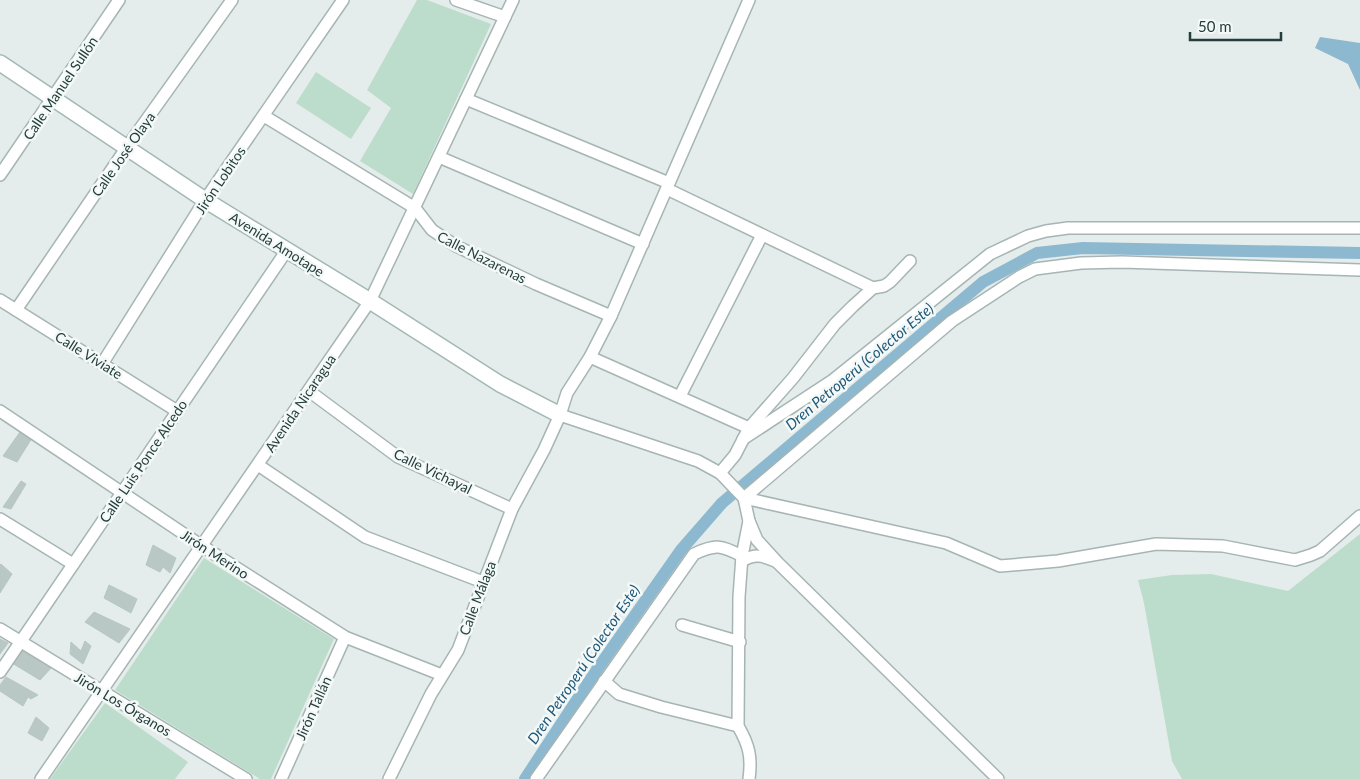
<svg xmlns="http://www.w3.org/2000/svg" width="1360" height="779" font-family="Lato,sans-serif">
<rect width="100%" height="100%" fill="#e4edeb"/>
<!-- green -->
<g fill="#bdddcc">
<polygon points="417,0 427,0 491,24 413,194 360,161 391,108 367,90"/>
<polygon points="316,72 371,108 351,139 296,103"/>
<polygon points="1360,534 1360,779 1182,779 1172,761 1144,603 1138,580 1172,575 1211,574 1288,591"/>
<polygon points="204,558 334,639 271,779 260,779 115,690"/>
<polygon points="105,703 188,762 175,779 50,779"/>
</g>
<!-- water -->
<polygon fill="#8db9d0" points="1320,37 1360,43 1360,90 1348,64 1315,48"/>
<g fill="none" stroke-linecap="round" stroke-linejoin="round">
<!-- canal -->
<polyline stroke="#8db9d0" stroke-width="12" points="525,779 596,671 681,550 722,503 983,282 1037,253 1083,248 1360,253"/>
</g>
<!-- building -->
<g fill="#b9c8c4" stroke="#b6c7c3">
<polygon points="20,432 32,438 17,462 3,456"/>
<polygon points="21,481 26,484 11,509 3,507"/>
<polygon points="153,545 176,558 170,573 163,567 160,572 146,565"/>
<polygon points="1,564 12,574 0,593 0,565"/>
<polygon points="109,585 137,599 131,613 104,598"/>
<polygon points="94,612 130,629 119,643 85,622"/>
<polygon points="0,639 8,643 0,654"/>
<polygon points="85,641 91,646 83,664 70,654 71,642 81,651"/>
<polygon points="22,651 52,667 40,680 12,663"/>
<polygon points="6,677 38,695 31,699 28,697 23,706 0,691 0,685"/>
<polygon points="36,717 49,728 42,741 28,733"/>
</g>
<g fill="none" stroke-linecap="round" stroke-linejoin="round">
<!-- street casing -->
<g stroke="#a6b5b3" stroke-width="14">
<g id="street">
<polyline points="456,0 505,17"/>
<polyline points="466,99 669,183"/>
<polyline points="264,116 415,208 432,230 456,246 536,284 611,316"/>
<polyline points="439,157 643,244"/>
<polyline points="0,175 119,0"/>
<polyline points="667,189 873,288"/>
<polyline points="0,300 177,411"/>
<polyline points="16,310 127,147 232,0"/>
<polyline points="590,357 749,428"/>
<polyline points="102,364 205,200 343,0"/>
<polyline points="309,391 398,457 512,509"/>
<polyline points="680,396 762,235"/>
<polyline points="0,411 202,546 345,637 442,675"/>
<path d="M560,415L698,461L720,473L744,498L749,521L742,556L739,597L738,726C749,745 752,757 749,779"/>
<polyline points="743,439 833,380 990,254 1028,236 1046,231 1068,228 1360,228"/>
<polyline points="258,465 365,537 483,582"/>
<polyline points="720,473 735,455 749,428 793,378 835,324 853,306 873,288 884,286 890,282 910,261"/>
<polyline points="744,498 952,321 1019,277 1035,269 1081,263 1122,262 1360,270"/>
<polyline points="744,498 946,543 1000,566 1058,561 1156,544 1223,546 1295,560 1311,555 1320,551 1360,516"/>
<polyline points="0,519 73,564"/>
<polyline points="749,521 757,540 778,563 998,779"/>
<path d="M742,561C754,554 762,555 775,561"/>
<polyline points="682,625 740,642"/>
<polyline points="0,629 246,779"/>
<polyline points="0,672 287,250"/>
<polyline points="604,681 619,694 661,707 738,726"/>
<polyline points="41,779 370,301 513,0"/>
<polyline points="281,779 345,637"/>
<polyline points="389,779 431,694 458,650 512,509 544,450 560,415 567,393 590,357 611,316 749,0"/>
<path d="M536,779L694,554C716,544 721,545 742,556"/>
</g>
</g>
<!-- secondary casing -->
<g stroke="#a2b8b5" stroke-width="18">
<polyline id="secondary" points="0,63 205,200 370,301 500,384 560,415"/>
</g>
<!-- street -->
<use href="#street" stroke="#fff" stroke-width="11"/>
<!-- secondary -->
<use href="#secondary" stroke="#fff" stroke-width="15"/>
</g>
<g text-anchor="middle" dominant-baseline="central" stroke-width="5" stroke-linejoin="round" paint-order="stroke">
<!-- street labels -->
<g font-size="14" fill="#233e3c" stroke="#f4f9f8">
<text transform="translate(60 88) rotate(-56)">Calle Manuel Sullón</text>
<text transform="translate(123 154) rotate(-55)">Calle José Olaya</text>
<text transform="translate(220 180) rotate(-56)">Jirón Lobitos</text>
<text transform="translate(277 244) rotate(32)">Avenida Amotape</text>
<text transform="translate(482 257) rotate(27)">Calle Nazarenas</text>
<text transform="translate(89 355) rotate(32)">Calle Viviate</text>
<text transform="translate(300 403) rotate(-56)">Avenida Nicaragua</text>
<text transform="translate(143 461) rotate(-56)">Calle Luis Ponce Alcedo</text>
<text transform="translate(433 471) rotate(26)">Calle Vichayal</text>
<text transform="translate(215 554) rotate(33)">Jirón Merino</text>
<text transform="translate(477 598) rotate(-69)">Calle Málaga</text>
<text transform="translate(123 704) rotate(31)">Jirón Los Órganos</text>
<text transform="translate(313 708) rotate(-66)">Jirón Tallán</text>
</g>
<!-- water labels -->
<g font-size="15" font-style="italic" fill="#1e5879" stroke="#f4f9f8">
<text transform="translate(859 366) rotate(-40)">Dren Petroperú (Colector Este)</text>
<text transform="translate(583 664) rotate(-56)">Dren Petroperú (Colector Este)</text>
</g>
</g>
<!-- scale -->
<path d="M1190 32v8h91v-8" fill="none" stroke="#233e3c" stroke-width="2.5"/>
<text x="1198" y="32" font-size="15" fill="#233e3c" stroke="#f4f9f8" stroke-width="4" paint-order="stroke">50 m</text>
</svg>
